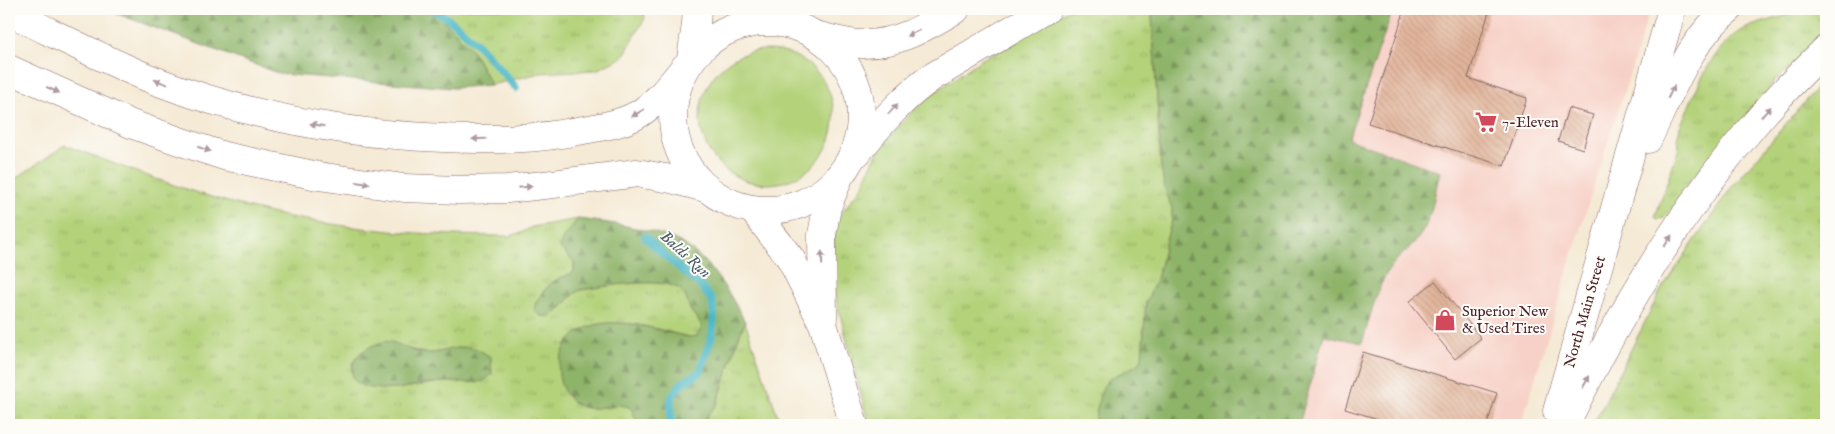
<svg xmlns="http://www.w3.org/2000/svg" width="1835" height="434" font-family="'IM FELL English',serif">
<defs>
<pattern id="grass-tufts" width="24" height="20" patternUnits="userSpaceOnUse" patternTransform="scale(1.25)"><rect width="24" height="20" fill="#b3d279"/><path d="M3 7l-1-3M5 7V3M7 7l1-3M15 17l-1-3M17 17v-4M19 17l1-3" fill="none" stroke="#9bb469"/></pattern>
<pattern id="forest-firs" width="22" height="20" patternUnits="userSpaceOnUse" patternTransform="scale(1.25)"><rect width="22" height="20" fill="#8eb469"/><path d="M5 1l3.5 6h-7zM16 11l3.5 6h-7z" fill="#769257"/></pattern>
<pattern id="building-back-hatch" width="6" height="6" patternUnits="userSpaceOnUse" patternTransform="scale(1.25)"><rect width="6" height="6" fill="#e2b59b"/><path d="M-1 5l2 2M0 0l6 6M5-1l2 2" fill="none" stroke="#c39b86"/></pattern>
</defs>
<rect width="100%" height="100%" fill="#fdfcf7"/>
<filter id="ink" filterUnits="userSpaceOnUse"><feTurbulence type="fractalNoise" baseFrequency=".02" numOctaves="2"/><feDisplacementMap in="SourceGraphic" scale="10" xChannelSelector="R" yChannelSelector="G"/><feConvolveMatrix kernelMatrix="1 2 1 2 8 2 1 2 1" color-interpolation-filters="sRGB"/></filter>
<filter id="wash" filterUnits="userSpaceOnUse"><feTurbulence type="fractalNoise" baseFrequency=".0096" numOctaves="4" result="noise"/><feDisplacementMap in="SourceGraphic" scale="20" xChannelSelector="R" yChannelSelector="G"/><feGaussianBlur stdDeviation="1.12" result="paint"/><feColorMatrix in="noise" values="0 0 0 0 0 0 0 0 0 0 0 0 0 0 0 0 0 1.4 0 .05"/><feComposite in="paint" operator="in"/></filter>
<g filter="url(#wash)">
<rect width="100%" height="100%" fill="#f5ead5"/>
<!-- built -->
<polygon fill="#f7d1c7" points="1393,9 1649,9 1644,29 1584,217 1521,425 1298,424 1324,334 1362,343 1383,279 1398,257 1415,241 1423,232 1427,222 1440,172 1348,140"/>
<!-- grass -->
<g fill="url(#grass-tufts)" stroke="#7e7852" fill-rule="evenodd">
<polygon points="442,9 643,9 645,18 623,57 596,70 540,73 491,85 472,50 445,25"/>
<polygon points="1069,9 1150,9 1152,16 1161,168 1165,189 1172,208 1172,220 1165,243 1158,276 1146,302 1142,358 1139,364 1099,401 1094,425 869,425 835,295 831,259 837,221 842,212 862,186 876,155 883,145 907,117 927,98 979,61"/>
<path d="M1804,9H1826V33L1779,78L1775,79L1768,91L1664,218L1658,219L1655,217L1679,148L1678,136L1680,127C1695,93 1712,42 1749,27C1767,20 1786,17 1804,9Z"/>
<polygon points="1826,79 1826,425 1593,425 1662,288 1731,188 1814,91"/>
<path d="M65,145C133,171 203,198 275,214C351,230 431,236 509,236L521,233L532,227L578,219C571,228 561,236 561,248L574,262V271C569,276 563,276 557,280C547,285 541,295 535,304L538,314C563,320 563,299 580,290C600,287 671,274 684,293C687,298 688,305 691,311C695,317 700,320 702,327L697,336L689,337C653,329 611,312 577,333L582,407H612L623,404L631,407L638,425H9V183ZM409,349L425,353H435L443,351L484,353L491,357L479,382H442L397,389L363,386L352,364L361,352Z"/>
<polygon points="745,322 781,425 700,425 717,404 739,336"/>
</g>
<!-- forest -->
<g fill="url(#forest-firs)" stroke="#6c6a4a">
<polygon points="104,9 442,9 444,21 472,50 491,85 453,88 280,74"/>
<path d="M1150,9H1393L1348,139L1440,172C1435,190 1432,219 1421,234C1410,250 1393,259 1384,278C1374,298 1369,322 1362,343L1324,335L1299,424L1301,425H1094C1097,412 1098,389 1109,379C1120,371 1136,370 1142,358L1146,302L1158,276L1165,243L1172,220V208L1165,189L1161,168L1152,16Z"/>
<path d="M578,219C605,222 663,230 685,245C710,261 732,296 745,322L739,336L717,404L700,425H638L631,408C614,400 593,415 576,404C564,396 558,382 559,368C559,359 564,347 570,340C600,307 653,330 689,337L697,336L702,327C700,320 695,317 691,311C688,305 686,294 681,290C660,275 605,287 580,290C566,297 552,331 534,310C535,299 547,286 556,280C563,276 569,276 574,271V262L560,248C561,236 571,228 578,219Z"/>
<path d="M386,341C399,342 409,352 423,353C441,355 459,342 477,349C482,351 486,355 491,357L492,374C488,378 485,381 479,382C468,384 455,381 444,382C414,383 395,395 363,386C357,384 352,380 352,372C352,354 370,345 386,341Z"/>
</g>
<!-- garden -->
<circle fill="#b3d279" stroke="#7e7852" cx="767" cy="117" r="67"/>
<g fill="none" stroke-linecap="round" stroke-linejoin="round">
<!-- stream -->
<g stroke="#49b6c5" stroke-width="8">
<path d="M430,9C458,18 497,66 516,88"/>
<polyline points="645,237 665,256 698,283 712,300 714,316 712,335 700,372 681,384 671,398 671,425"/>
</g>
</g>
<g id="blocks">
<!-- building -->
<g fill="url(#building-back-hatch)">
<polygon points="1405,9 1490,9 1468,78 1527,98 1504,166 1368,123"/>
<polygon points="1568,108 1593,115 1583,149 1558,141"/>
<polygon points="1435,281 1481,338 1455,359 1409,302"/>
<polygon points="1363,352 1497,393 1487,425 1398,425 1345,409"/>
</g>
</g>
</g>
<g filter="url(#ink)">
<use href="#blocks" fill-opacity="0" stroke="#866666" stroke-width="1"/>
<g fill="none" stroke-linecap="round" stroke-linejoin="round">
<!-- tertiary casing -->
<g stroke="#866666" stroke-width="29">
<g id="tertiary">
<polyline points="757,9 781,22"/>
<polyline points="691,59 696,24 697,9"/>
<polyline points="753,210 791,259 823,324 854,425"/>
<polyline points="823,317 822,235 827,207 838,180"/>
</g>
</g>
<!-- secondary casing -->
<g stroke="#866666" stroke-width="29">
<g id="secondary">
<path d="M9,12C57,35 106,61 156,81C247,116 346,134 443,138C490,140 537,140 583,130C600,127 621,124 637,115C656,104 671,84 685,67"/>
<circle cx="767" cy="116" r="94"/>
<path d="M819,36C832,39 848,44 861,44C897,45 926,27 956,9"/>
<polyline points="9,69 131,124 179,141 224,156 318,176 404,188 459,190 507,189 553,184 637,173 671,179 705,188"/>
<path d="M857,153C880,124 902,98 932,77L1047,9"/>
</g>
</g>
<!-- primary casing -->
<g stroke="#866666" stroke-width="29">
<g id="primary">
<path d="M1648,139C1669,96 1690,38 1729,9"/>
<polyline points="1557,411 1672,9"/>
<path d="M1565,425C1615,322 1674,221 1748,132C1772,103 1799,75 1826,49"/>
</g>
</g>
<!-- tertiary -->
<use href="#tertiary" stroke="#fff" stroke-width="28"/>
<!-- secondary -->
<use href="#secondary" stroke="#fff" stroke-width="28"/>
<!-- primary -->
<use href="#primary" stroke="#fff" stroke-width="28"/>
</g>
<!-- one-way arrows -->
<defs><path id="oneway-solid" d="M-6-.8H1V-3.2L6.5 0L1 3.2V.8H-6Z" transform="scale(1.25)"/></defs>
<g fill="#ae9aa0">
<use href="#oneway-solid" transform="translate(913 33) rotate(155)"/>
<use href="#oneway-solid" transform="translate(161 82) rotate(-160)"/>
<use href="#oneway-solid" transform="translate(53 90) rotate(24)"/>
<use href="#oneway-solid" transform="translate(1671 92) rotate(-63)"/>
<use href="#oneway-solid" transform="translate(893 109) rotate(-47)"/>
<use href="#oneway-solid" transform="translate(1766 112) rotate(-47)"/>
<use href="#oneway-solid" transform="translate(638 113) rotate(149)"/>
<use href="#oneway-solid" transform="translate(317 125) rotate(-170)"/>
<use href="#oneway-solid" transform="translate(479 139) rotate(179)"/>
<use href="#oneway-solid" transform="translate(204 149) rotate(19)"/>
<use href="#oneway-solid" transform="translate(363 183) rotate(7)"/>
<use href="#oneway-solid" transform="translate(525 187) rotate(-5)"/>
<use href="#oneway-solid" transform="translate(1668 241) rotate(-57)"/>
<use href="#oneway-solid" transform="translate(822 258) rotate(-91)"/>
<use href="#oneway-solid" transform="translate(1586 382) rotate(-61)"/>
</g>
</g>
<!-- icons -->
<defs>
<g id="supermarket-bare" transform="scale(1.725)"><path d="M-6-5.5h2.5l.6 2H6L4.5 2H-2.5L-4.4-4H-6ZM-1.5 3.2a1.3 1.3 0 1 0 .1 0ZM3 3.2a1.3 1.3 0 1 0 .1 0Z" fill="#d1495b" stroke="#fdfcf7" stroke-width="2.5" paint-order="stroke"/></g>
<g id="shop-bare" transform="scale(1.725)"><path d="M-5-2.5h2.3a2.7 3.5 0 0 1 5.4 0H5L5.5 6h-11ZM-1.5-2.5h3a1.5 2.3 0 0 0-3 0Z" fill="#d1495b" stroke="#fdfcf7" stroke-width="2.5" paint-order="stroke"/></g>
</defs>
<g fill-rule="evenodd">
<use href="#supermarket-bare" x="1486" y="122"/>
<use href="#shop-bare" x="1445" y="320"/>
</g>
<g text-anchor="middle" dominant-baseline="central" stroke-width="4" stroke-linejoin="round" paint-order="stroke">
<!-- poi labels -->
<g font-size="15" fill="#4a1f2b" stroke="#fdfcf7" text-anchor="start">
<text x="1502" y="122">7-Eleven</text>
<text x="1462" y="311">Superior New<tspan x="1462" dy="17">&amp; Used Tires</tspan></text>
</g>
<!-- street labels -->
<g font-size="15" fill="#4a1f2b" stroke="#fdfcf7">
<text transform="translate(1585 312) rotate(-74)">North Main Street</text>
</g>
<!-- water labels -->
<g font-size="16" font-style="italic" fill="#4a5b69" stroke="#fdfcf7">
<text transform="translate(685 255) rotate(42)">Balds Run</text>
</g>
</g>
<!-- margin -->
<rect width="1835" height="434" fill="none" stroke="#fdfcf7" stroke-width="30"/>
</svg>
